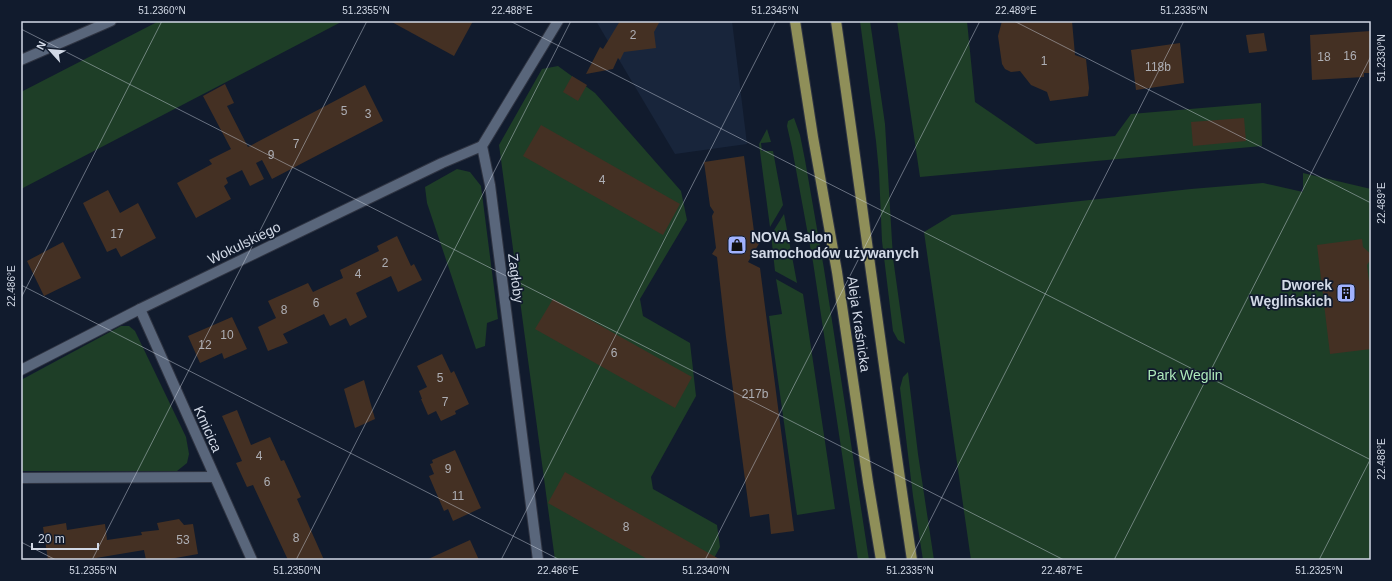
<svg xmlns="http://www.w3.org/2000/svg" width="1392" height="581" font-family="Arial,sans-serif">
<rect width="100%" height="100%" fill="#111b2d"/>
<!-- built -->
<polygon fill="#18253b" points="596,21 732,21 747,144 675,154"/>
<!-- green -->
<g fill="#1e3e27">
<polygon points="159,21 343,21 21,189 21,92"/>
<polygon points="860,21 870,21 885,124 893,258 905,344 898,340 893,331 882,241 879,172 876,141"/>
<polygon points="897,21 967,21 975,102 1036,144 1115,136 1131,114 1261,103 1262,146 920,177"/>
<polygon points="558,66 595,93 681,191 687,220 640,299 643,316 690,343 696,396 651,477 653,489 717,525 720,547 713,560 555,560 499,145 542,69"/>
<polygon points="794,118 800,135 805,160 824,269 869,560 858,560 813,262 792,148 787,126 788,121"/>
<polygon points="767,129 771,142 761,143 762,151 773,151 783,205 770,227 759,144"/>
<polygon points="457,169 470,172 481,186 498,319 487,323 485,346 476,349 427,203 425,187"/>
<polygon points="1303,173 1371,189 1371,560 971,560 924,232 952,215 1191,189 1263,183 1303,192"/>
<polygon points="784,214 797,283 775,271 771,235"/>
<polygon points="776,279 803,294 835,509 797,515 769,316 782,314"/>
<polygon points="121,326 129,326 135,331 186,437 189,454 187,463 177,471 21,471 21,380"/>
<polygon points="908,372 918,454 934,560 923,560 913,496 900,388 903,377"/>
</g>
<!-- building -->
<g fill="#443023">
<polygon points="390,21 473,21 454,56"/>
<polygon points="620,21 660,21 654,32 656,48 624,52 620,60 618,58 613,69 586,74 600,47 603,49"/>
<polygon points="1002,21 1072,21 1075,55 1086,59 1089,88 1088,96 1050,101 1047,92 1031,85 1020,71 1011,72 1005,69 1002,64 998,36"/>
<polygon points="1371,31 1371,73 1364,73 1364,77 1312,80 1310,35"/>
<polygon points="1264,33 1267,51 1249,53 1246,35"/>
<polygon points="1180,43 1184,83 1136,90 1131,50"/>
<polygon points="572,76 587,85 578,101 563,92"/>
<polygon points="225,84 234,103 227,106 248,147 365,85 383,121 272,179 262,160 256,163 264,179 250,186 242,170 226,178 228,183 224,186 231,199 196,218 177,183 212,164 209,160 231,149 203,96"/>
<polygon points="1244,118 1246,141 1193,146 1191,122"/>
<polygon points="541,125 680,204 663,235 523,156"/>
<polygon points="744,156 755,239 760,242 748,262 760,268 794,531 771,534 769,514 750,517 726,337 717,257 712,254 716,248 712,216 714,212 710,206 704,162"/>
<polygon points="108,190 120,213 138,203 156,238 121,257 116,248 107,252 83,203"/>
<polygon points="397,236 411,266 414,264 422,280 398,292 391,276 356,293 367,317 350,326 346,318 330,326 324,314 283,334 288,343 268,351 258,327 276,318 268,301 308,283 313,292 343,278 340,270 379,251 377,246"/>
<polygon points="1362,239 1363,247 1371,254 1371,259 1367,265 1371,298 1371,349 1330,354 1317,245"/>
<polygon points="63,242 81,278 44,296 27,261"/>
<polygon points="553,299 692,377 675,408 535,329"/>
<polygon points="232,317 247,349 224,359 222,353 200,363 188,336"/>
<polygon points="442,354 451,373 454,371 469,404 455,411 456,414 441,421 436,411 428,415 421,399 422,399 419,391 427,387 417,366"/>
<polygon points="364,380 375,419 355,428 344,389"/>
<polygon points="237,410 251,445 270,437 281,461 284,460 301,497 297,499 324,560 288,560 253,485 247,487 236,463 242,461 222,416"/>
<polygon points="455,450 481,508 453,521 448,509 444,511 429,476 434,474 430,464 433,463 432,460"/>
<polygon points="565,472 721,560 649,560 548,503"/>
<polygon points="179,519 184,525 193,524 198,554 164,560 146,560 144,550 84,560 48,560 43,527 66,523 67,530 105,524 107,540 142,535 141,532 159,530 157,523"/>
<polygon points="470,540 479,560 426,560"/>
</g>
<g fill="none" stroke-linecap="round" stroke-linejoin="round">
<!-- minor casing -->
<g stroke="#2f3442" stroke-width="12">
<g id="minor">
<polyline points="21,60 111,21"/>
<polyline points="140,309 252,560"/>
<polyline points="21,370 140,309 442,163 482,146"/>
<polyline points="21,478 214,477"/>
<polyline points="538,560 490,185 482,146 558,21"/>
</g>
</g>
<!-- major casing -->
<g stroke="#2f3442" stroke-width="12">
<g id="major">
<polyline points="795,21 813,137 837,272 868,482 881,560"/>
<path d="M836,21C862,201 885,381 912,560"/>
</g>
</g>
<!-- minor -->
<use href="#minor" stroke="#59667b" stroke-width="10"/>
<!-- major -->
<use href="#major" stroke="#8f8f59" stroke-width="10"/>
</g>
<!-- ticks -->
<path fill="none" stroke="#d2d9e6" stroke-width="1" stroke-opacity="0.45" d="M510,21L1371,460M1014,21L1371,203M21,29L1064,560M21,285L560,560M21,298L162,21M21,542L56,560M92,560L367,21M296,560L571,21M501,560L776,21M705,560L980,21M910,560L1184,21M1114,560L1371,56M1319,560L1371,458"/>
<!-- icons -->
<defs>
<g id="shop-square" transform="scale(1)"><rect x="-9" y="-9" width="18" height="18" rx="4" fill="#a1b2fd" stroke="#111b2d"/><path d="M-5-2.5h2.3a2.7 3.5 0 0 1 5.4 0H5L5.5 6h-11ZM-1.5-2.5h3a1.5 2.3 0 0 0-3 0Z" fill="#111"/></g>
<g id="building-square" transform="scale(1)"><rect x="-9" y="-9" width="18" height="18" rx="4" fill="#a1b2fd" stroke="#111b2d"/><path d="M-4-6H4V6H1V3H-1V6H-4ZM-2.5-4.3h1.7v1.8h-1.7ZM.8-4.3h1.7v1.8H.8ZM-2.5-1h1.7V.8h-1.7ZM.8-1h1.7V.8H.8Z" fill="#111"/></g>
</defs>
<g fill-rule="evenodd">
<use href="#shop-square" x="737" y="245"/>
<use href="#building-square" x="1346" y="293"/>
</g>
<g text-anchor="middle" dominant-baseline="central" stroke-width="3.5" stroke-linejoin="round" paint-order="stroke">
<!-- number labels -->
<g font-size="12" fill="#aeafb5">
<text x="633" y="35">2</text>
<text x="1350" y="56">16</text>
<text x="1324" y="57">18</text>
<text x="1044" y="61">1</text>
<text x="1158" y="67">118b</text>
<text x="344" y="111">5</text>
<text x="368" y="114">3</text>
<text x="296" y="144">7</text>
<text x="271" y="155">9</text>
<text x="602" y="180">4</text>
<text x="117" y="234">17</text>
<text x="385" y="263">2</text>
<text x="358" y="274">4</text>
<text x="316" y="303">6</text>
<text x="284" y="310">8</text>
<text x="227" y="335">10</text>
<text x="205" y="345">12</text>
<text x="614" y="353">6</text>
<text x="440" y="378">5</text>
<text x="755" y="394">217b</text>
<text x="445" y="402">7</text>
<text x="259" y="456">4</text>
<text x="448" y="469">9</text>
<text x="267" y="482">6</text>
<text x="458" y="496">11</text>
<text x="626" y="527">8</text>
<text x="296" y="538">8</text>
<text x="183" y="540">53</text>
</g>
<!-- poi labels -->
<g font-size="14" font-weight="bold" fill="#d2d9e6" stroke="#111b2d" text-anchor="start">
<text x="751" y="237">NOVA Salon<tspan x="751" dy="16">samochodów używanych</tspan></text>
<text x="1332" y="285" text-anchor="end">Dworek<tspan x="1332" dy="16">Węglińskich</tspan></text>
</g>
<!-- street labels -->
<g font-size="14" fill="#d2d9e6" stroke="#111b2d">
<text transform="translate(244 243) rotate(-26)">Wokulskiego</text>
<text transform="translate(516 278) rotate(83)">Zagłoby</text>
<text transform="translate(859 324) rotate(82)">Aleja Kraśnicka</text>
<text transform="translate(208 429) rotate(66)">Kmicica</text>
</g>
<!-- park labels -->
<g font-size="14" fill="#ade9ba" stroke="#111b2d">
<text x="1185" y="375">Park Weglin</text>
</g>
</g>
<!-- border -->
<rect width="1392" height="581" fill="none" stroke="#111b2d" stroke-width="44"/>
<!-- north arrow -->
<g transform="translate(50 50) rotate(297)" stroke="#111b2d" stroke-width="3" paint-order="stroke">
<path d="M0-3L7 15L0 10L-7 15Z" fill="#d2d9e6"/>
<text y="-6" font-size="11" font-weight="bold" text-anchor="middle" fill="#d2d9e6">N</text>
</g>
<!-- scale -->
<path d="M32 543v6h66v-6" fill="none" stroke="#d2d9e6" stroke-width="2"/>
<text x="38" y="543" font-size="12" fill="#d2d9e6" stroke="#111b2d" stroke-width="3" paint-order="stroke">20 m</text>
<rect x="22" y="22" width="1348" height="537" fill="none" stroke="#d2d9e6" stroke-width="1.5"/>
<g font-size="10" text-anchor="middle" fill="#d2d9e6">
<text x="162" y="14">51.2360°N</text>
<text x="366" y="14">51.2355°N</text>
<text x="512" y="14">22.488°E</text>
<text x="775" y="14">51.2345°N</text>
<text x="1016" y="14">22.489°E</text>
<text x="1184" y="14">51.2335°N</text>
<text transform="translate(1381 58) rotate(-90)" y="4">51.2330°N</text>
<text transform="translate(1381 203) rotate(-90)" y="4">22.489°E</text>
<text transform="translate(11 286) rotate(-90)" y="4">22.486°E</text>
<text transform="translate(1381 459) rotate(-90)" y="4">22.488°E</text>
<text x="93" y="574">51.2355°N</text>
<text x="297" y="574">51.2350°N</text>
<text x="558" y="574">22.486°E</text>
<text x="706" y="574">51.2340°N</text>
<text x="910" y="574">51.2335°N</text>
<text x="1062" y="574">22.487°E</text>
<text x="1319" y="574">51.2325°N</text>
</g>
</svg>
